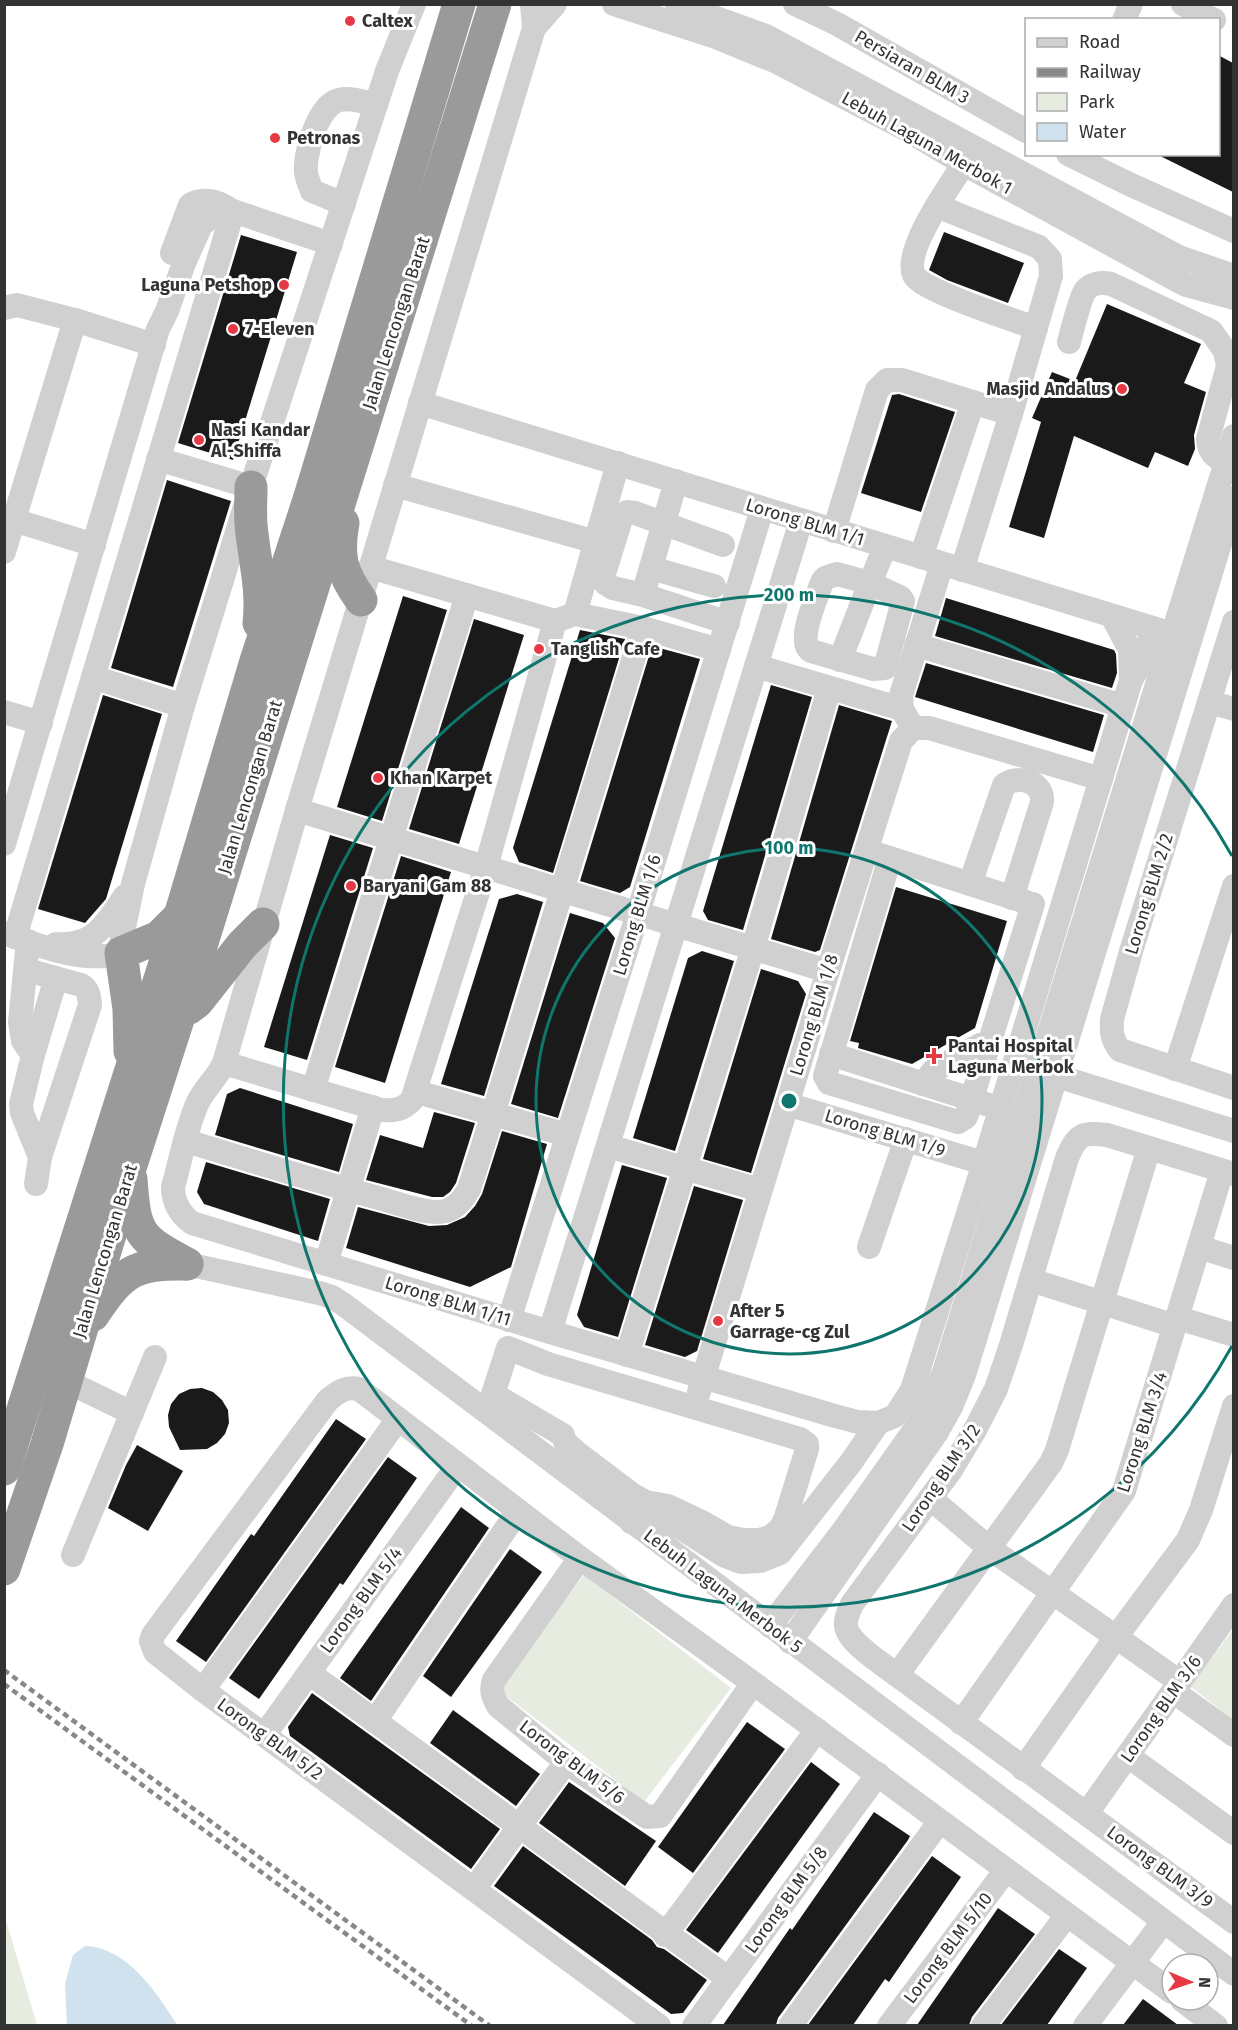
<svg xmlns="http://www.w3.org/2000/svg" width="1238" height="2030" font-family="'Fira Sans',sans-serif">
<rect width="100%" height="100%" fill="#fff"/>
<!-- green -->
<g fill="#e6ecdf">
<polygon points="584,1575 731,1688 644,1802 497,1689"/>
<polygon points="1233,1630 1233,1720 1190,1686"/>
<polygon points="4,1917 5,1917 37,2025 5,2025"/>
</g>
<!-- water -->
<path fill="#cfe2ee" d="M85,1946C127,1947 157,1993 177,2025H67L65,1984L73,1955Z"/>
<!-- building -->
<g fill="#1a1a1a">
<polygon points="1218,55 1233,63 1233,192 1156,154 1218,154"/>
<polygon points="944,232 1024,263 1008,303 947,280 929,270"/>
<polygon points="241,235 297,252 233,460 178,443"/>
<polygon points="1107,304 1201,344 1184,383 1206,392 1194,435 1195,449 1188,466 1155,452 1148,468 1074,436 1044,538 1009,527 1041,422 1032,418 1052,372 1075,381"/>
<polygon points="899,394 955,412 921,512 861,493 892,395"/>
<polygon points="167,480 231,501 173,687 111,668"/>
<polygon points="403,596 447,610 382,821 337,807"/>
<polygon points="946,598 1114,650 1116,654 1117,673 1112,688 935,636"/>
<polygon points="474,619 524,635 459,844 409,829"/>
<polygon points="580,630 625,639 553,873 519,862 513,848"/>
<polygon points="652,646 700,659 630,887 620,893 580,881"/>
<polygon points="926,663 1104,715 1093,752 915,697"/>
<polygon points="771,685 812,697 743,930 708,920 703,911"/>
<polygon points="103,695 162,714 106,899 85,923 38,909"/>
<polygon points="839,705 892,721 820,950 815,952 771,939"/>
<polygon points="330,835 373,848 307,1060 264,1047"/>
<polygon points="401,856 451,872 385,1083 335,1067"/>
<polygon points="896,887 1007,921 975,1028 912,1064 858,1048 859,1043 850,1041"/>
<polygon points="517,894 543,902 484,1096 441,1084 499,899"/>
<polygon points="570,913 603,923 615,938 558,1118 511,1104"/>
<polygon points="702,951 734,961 675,1151 633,1138 688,958"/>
<polygon points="761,969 798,981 806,994 751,1173 703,1159"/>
<polygon points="240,1088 353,1124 339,1172 215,1135 227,1094"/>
<polygon points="434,1112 475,1123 456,1183 450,1192 443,1197 432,1197 366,1180 380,1135 423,1148"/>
<polygon points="502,1131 547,1144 511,1267 470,1287 346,1248 358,1207 429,1226 447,1225 465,1217 475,1206 482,1194"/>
<polygon points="206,1162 330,1199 318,1241 204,1204 197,1192"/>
<polygon points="622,1165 667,1178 618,1337 584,1327 577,1315"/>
<polygon points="694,1186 743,1200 697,1351 685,1357 645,1345"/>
<polygon points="202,1388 213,1392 222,1400 228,1410 229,1423 225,1434 217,1443 207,1449 180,1450 169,1427 168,1415 171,1404 179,1394 190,1389"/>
<polygon points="336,1419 366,1439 206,1662 176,1641 251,1534 254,1536"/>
<polygon points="137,1445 183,1471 148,1531 108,1508 126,1465"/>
<polygon points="388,1457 417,1478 343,1585 340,1583 259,1699 229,1678"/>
<polygon points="461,1507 489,1528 371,1701 340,1678"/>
<polygon points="510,1549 542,1572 451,1697 423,1676"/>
<polygon points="312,1693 500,1829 471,1869 290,1736 288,1727"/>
<polygon points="453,1710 540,1774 516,1806 430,1743"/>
<polygon points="747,1722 785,1749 693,1873 658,1847"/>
<polygon points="811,1762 840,1784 718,1953 686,1930"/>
<polygon points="569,1782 656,1841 625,1886 539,1823"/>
<polygon points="874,1812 910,1836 908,1840 778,2018 776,2025 723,2025 790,1928 792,1930"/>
<polygon points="523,1846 652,1940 657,1947 664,1949 707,1980 683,2013 671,2014 494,1886"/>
<polygon points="932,1856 961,1877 889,1982 885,1979 853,2025 808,2025"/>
<polygon points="998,1908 1035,1934 972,2017 969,2025 917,2025"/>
<polygon points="1059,1949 1087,1968 1047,2025 1001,2025"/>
<polygon points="1143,1999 1178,2025 1123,2025"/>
</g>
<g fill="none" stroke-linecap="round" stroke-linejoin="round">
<!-- minor -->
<g stroke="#d0d0d0" stroke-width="24">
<path d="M532,4L534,28L297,810L224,1063C217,1078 205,1088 198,1102C186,1128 181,1159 173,1187C173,1203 180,1214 192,1223L550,1332L835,1416L858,1422L878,1423"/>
<polyline points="614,4 713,36 777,62 902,127 964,164 1169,276 1186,285 1234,298"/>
<polyline points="677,4 766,36 1179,257 1234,276"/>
<polyline points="795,4 837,24 1026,131"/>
<polyline points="1183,4 1214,20"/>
<polyline points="1124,20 1131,4"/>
<polyline points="534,28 555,4"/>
<polyline points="1068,154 1129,184 1234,231"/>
<path d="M964,164C950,185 903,251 914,275C920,290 1016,321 1036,328"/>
<path d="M344,204L312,191C310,186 307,179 306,173C304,154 318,105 339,100C351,97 365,102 376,105"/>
<polyline points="937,206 1039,247 1050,259 1051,276 1011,414 962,570"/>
<path d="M172,253L190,205C202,197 219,201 230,210L331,244"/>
<polyline points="4,308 17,305 75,320 154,345"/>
<path d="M1069,342C1072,331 1080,298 1085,291C1091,283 1102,282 1111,284L1211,331L1225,351L1228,366L1208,439C1209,453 1214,456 1225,462"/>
<polyline points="420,403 1169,633"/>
<polyline points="158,459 251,487"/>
<polyline points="676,481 643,595 728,623"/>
<polyline points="395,485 596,542"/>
<polyline points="4,517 94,545"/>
<polyline points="834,531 877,390 887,380 902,380 1011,414"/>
<polyline points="4,552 75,320"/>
<polyline points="921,557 973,402"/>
<polyline points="370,567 555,621 575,614 643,628 719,650"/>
<polyline points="651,568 714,586"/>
<polyline points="643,595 613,588 605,583 603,577 622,516 627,512 635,513 723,545"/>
<polyline points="575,614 618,463"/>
<polyline points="1112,616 1130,650 1131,680"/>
<path d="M1234,622L1132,948L1112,1019C1111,1032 1112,1040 1120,1050L1234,1088"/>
<polyline points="916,645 1123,706"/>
<path d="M840,660L870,583L837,574L825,578L822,582C817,597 796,642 811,651L873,669L885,668L903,601L900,597L870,583L885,547"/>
<polyline points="756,666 902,709"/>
<polyline points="93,677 183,706"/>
<polyline points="1209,702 1234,709"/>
<polyline points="4,712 41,723"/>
<polyline points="913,728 929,728 1101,779"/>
<polyline points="913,728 902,709 901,695 942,564"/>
<polyline points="297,810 828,971"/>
<polyline points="4,844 158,329 167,311 184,263 201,225 210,218 230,210"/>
<polyline points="877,854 1026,902"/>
<polyline points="890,858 825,1076 829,1083 958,1122 966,1117 1033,904"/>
<path d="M970,884L1004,785C1019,774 1044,782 1042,802L1012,898"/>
<path d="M4,933C40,946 84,964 121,953L122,937L133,884L183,706L251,487L387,71L414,4"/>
<polyline points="15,937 233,211"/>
<polyline points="28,941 20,1022 23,1041 33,1055 21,1104 22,1113 40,1157 36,1184"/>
<path d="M56,944C94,947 106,924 125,896"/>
<path d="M27,970L81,985C89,990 89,996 90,1005L40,1157"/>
<polyline points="831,1054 986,1104"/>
<polyline points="33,1055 56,978"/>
<path d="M224,1063L381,1110C394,1111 403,1110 412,1100L486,867L555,621"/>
<polyline points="1175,1069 1234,886"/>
<polyline points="1041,1071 1234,1131"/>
<polyline points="923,1084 933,1071 980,1045 990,1044"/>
<polyline points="313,1090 467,595"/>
<polyline points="417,1092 567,1135"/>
<polyline points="787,1104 1000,1168"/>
<path d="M186,1141C249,1160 312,1180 375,1197C395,1202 417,1212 438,1212C453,1212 462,1202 469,1189L493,1114L643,628"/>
<polyline points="608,1146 760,1190"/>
<path d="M1234,1174L1107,1135C1081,1132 1077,1135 1067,1158L1011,1345L996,1389L976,1428L951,1470L852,1604C849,1611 845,1618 846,1626C848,1643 884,1665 897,1675L1234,1922"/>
<polyline points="869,1247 906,1139"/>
<polyline points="1199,1247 1234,1258"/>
<polyline points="187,1264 319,1293 332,1297 343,1304 1234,1974"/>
<polyline points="326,1264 373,1107"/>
<polyline points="1031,1280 1175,1326"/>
<polyline points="1178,1318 1234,1335"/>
<polyline points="509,1320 638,913 762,509"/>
<polyline points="550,1332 801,521"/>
<polygon points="508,1348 548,1364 800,1439 807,1444 807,1449 785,1520 780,1529 770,1537 759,1540 743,1540 728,1537 704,1523 668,1506 646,1502 633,1495 576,1452 565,1442 563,1435 493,1394"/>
<polyline points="627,1355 753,948 829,689"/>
<polyline points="66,1381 132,1413"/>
<polyline points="699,1392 828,971 901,741 913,728"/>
<polyline points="930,1498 989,1548 1180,1682"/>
<polyline points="631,1522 665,1523 678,1526 723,1555 741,1562 760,1561 780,1553 852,1461 878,1423 895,1416 912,1390 984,1163 1131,680 1138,668 1154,629"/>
<polyline points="73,1555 155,1357"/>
<path d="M580,1558L494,1680C490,1690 493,1697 498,1706L566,1762L647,1817L660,1816L753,1683"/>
<polyline points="770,1626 843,1531 918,1425 944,1372 1234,436"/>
<polyline points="790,1642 937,1432 951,1407 964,1375 1234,498"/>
<polyline points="309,1673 729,1979"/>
<polyline points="897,1675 1051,1463 1057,1450 1149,1148"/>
<polyline points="203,1690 398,1419"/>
<polyline points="1174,1692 1234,1735"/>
<polyline points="375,1721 518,1511"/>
<polyline points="961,1723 1124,1491 1222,1171"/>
<polyline points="265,1734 458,1465"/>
<polyline points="1128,1756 1234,1833"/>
<polyline points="1023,1769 1116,1637 1188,1540 1201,1510 1234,1406"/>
<polyline points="1087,1813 1234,1605"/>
<polyline points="474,1889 566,1762"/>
<polyline points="665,1935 817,1730"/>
<polyline points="1182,2000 1216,2026"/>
<path d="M659,2026L203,1690L155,1652L151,1641L153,1635L328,1400C338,1392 345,1386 359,1389L580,1558L753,1683L1172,1992"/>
<polyline points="694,2026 878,1774"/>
<polyline points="790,2026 940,1821"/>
<polyline points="889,2026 1006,1870"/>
<polyline points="983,2026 1067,1915"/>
<polyline points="1085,2026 1163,1922"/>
</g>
<!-- highway -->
<g stroke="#9a9a9a" stroke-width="33">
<path d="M251,487C251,499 250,512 251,524C254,559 263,588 259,623"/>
<path d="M343,523C337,557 341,572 361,600"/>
<polyline points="184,1010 189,1008 197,1002 242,945 263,924"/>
<polyline points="130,1051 129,1009 121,953 159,937 180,916"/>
<path d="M131,1179C135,1234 138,1238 187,1264"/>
<path d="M93,1315C122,1272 133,1263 187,1264"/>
<polyline points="4,1469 180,916 256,661 309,500 459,4"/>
<polyline points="4,1569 47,1444 130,1168 181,1010 495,4"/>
</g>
<!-- rail -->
<g stroke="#888" stroke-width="4.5" stroke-dasharray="6 4.5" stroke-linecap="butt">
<polyline points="4,1670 490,2026"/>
<polyline points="4,1684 472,2026"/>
</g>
</g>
<!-- distance rings -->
<g fill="none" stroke="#0f766e" stroke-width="3">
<circle cx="789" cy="1101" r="253"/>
<path d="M1232 1346A506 506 0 1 1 1232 856"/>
</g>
<!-- markers -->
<g fill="#e63946" stroke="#fff" stroke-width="2">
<circle cx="350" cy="21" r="6"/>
<circle cx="275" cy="138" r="6"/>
<circle cx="284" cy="285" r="6"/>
<circle cx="233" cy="329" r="6"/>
<circle cx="1122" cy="389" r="6"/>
<circle cx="199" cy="440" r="6"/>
<circle cx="539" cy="649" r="6"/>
<circle cx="378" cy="778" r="6"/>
<circle cx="351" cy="886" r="6"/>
<path d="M931 1047h6v6h6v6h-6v6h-6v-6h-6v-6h6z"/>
<circle cx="718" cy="1321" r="6"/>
</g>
<g text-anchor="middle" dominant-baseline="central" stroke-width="6" stroke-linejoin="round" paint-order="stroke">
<!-- poi labels -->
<g font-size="18" font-weight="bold" fill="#333" stroke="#fff" text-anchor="start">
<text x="362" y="21">Caltex</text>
<text x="287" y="138">Petronas</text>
<text x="272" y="285" text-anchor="end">Laguna Petshop</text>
<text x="245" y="329">7-Eleven</text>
<text x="1110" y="389" text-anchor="end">Masjid Andalus</text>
<text x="211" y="430">Nasi Kandar<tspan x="211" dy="21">Al-Shiffa</tspan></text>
<text x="551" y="649">Tanglish Cafe</text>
<text x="390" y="778">Khan Karpet</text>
<text x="363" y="886">Baryani Gam 88</text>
<text x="948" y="1046">Pantai Hospital<tspan x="948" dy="21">Laguna Merbok</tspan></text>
<text x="730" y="1311">After 5<tspan x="730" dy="21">Garrage-cg Zul</tspan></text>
</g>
<!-- street labels -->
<g font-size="18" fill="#333" stroke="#fff">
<text transform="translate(912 67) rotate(30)">Persiaran BLM 3</text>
<text transform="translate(927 143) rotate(29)">Lebuh Laguna Merbok 1</text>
<text transform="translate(396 323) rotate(-72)">Jalan Lencongan Barat</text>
<text transform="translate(805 522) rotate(17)">Lorong BLM 1/1</text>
<text transform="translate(250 787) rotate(-73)">Jalan Lencongan Barat</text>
<text transform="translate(1149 894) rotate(-73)">Lorong BLM 2/2</text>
<text transform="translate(637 915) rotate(-73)">Lorong BLM 1/6</text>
<text transform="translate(814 1015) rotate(-73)">Lorong BLM 1/8</text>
<text transform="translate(885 1133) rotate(17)">Lorong BLM 1/9</text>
<text transform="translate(105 1251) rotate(-73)">Jalan Lencongan Barat</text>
<text transform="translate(448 1301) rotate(17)">Lorong BLM 1/11</text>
<text transform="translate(1142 1432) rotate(-72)">Lorong BLM 3/4</text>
<text transform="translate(941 1478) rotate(-56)">Lorong BLM 3/2</text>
<text transform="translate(723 1591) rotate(37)">Lebuh Laguna Merbok 5</text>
<text transform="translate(361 1600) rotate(-54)">Lorong BLM 5/4</text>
<text transform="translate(1161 1709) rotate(-55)">Lorong BLM 3/6</text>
<text transform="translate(270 1739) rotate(36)">Lorong BLM 5/2</text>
<text transform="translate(572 1762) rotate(37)">Lorong BLM 5/6</text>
<text transform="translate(1160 1867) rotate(36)">Lorong BLM 3/9</text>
<text transform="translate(786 1900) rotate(-54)">Lorong BLM 5/8</text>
<text transform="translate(948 1948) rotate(-53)">Lorong BLM 5/10</text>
</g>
</g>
<circle cx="789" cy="1101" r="9" fill="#0f766e" stroke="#fff" stroke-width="3"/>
<g font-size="18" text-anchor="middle" font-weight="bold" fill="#0f766e" stroke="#fff" stroke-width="6" stroke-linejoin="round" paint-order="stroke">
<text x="789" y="601">200 m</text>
<text x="789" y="854">100 m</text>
</g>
<!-- border -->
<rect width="1238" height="2030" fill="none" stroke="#333333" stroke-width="12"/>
<!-- legend -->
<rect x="1025" y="18" width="195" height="138" fill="#ffffff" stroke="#adadad" stroke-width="1.5"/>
<rect x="1037" y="38" width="30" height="9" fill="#d0d0d0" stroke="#adadad" stroke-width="1.5"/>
<text x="1079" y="48" font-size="18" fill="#333333">Road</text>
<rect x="1037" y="68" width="30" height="9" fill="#888888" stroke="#adadad" stroke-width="1.5"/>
<text x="1079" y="78" font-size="18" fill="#333333">Railway</text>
<rect x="1037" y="93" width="30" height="18" fill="#e6ecdf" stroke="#adadad" stroke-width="1.5"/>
<text x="1079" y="108" font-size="18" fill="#333333">Park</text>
<rect x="1037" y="123" width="30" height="18" fill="#cfe2ee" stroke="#adadad" stroke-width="1.5"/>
<text x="1079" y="138" font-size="18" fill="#333333">Water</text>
<!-- north arrow -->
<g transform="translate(1190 1982) rotate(92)"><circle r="28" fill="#ffffff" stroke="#adadad" stroke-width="1.5"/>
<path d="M0-4.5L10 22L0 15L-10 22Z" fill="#e63946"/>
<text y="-9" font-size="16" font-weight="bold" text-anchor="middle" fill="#333333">N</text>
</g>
</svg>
